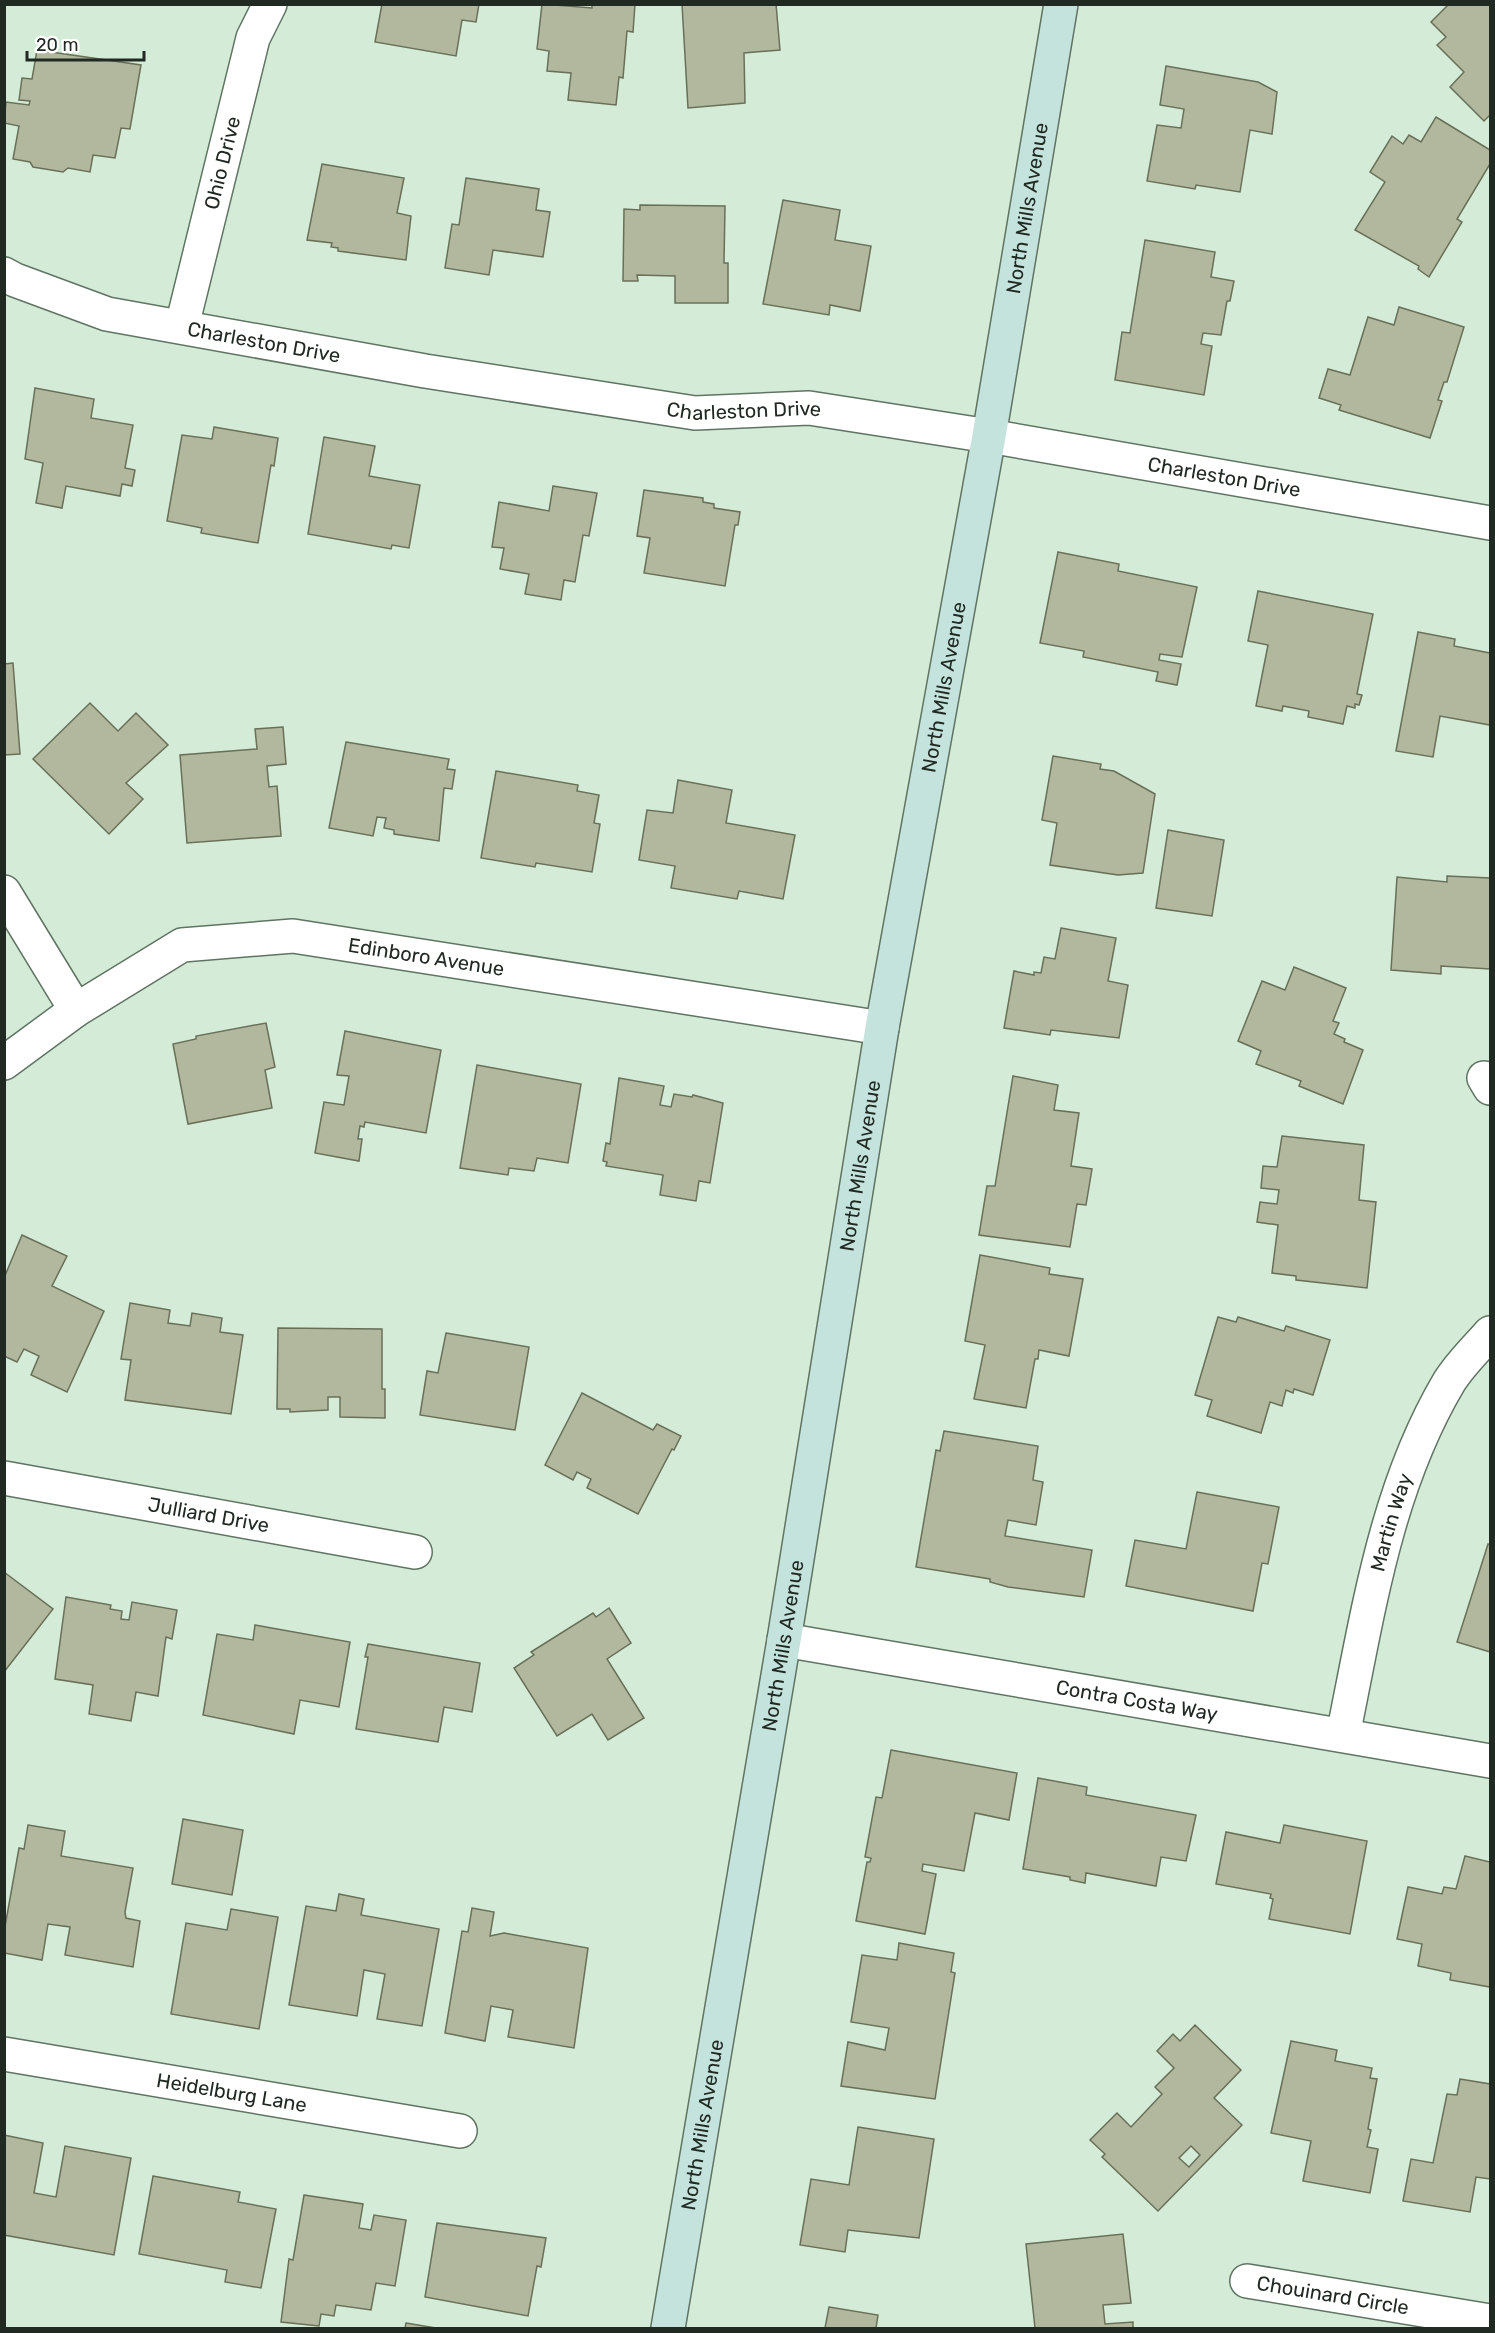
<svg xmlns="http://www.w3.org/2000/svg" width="1495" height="2333" font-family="Rubik,sans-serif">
<rect width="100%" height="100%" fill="#d4ecd7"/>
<!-- building -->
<g fill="#b1b89e" stroke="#697058" stroke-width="1.5" fill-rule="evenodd">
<polygon points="382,4 479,4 476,22 462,20 456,56 375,42"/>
<polygon points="542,4 592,8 592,4 635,4 633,32 627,31 623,78 619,77 616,105 568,100 571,73 547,71 549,51 537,49"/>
<polygon points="682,4 776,4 780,50 744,53 745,103 688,108"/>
<polygon points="1449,4 1490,4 1490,115 1484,121 1450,87 1464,72 1437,45 1446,37 1431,22"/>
<polygon points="37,50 141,65 130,129 121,128 115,158 93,155 90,172 68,168 63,172 33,167 30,162 13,159 19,126 4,123 6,102 29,105 30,101 19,100 22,78 32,79"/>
<polygon points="1166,66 1258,82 1277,92 1272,134 1250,130 1240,192 1196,185 1195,189 1147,181 1157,125 1181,128 1184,109 1160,105"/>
<polygon points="1436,117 1490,150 1490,164 1457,219 1462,222 1429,277 1418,269 1419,266 1355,230 1385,182 1370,172 1392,136 1403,144 1409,135 1421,142"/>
<polygon points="322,164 404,178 397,213 411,216 406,260 338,251 338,248 331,247 332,243 307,240"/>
<polygon points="466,178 539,189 536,210 550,212 543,257 493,250 489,275 445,268 452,224 459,225"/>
<polygon points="783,200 840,210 835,240 871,246 860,311 830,305 829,315 763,304"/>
<polygon points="640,205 725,206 724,263 728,263 728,303 675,303 675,276 637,275 638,281 623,281 624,209 640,210"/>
<polygon points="1145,240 1215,252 1211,277 1234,281 1230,301 1227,301 1221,335 1203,333 1201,344 1212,346 1204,395 1115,380 1122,332 1130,333"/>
<polygon points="1399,307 1464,327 1447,382 1444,382 1438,400 1442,401 1430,438 1339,410 1341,405 1319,398 1328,369 1350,375 1368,317 1394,325"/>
<polygon points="35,388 94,399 91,418 133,425 125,468 135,470 132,486 122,484 120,496 66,486 62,508 36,503 43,463 25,459"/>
<polygon points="214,427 278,438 274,466 271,465 258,543 201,533 202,528 167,521 182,435 212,439"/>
<polygon points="324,437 375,446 369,476 420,485 409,548 392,545 391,549 308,534"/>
<polygon points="553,486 597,493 589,536 583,535 575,582 564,580 561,600 525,594 529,574 500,569 504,548 492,547 499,502 549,511"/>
<polygon points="644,490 703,498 703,502 714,504 714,508 740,512 738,525 735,525 725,586 644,573 650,538 637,536"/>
<polygon points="1058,552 1119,564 1118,571 1197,587 1182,657 1160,654 1159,660 1181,664 1177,685 1156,681 1158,672 1083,657 1084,651 1040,643"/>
<polygon points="1258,591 1373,614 1357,694 1362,695 1359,705 1355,704 1355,708 1347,706 1343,724 1308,717 1309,711 1283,706 1282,711 1256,706 1268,645 1248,641"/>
<polygon points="1418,632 1455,639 1454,646 1490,653 1490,648 1490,725 1440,716 1433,757 1396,751"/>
<polygon points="13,663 20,754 4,755 4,664"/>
<polygon points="90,703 118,731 136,713 168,745 126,783 143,799 109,834 33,759"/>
<polygon points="283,727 286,764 267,766 269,787 277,786 281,836 187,843 180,755 257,749 255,729"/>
<polygon points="346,742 449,759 447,769 455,770 452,789 444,788 439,841 394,834 394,830 384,828 386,818 377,817 373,836 329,828"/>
<polygon points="1053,756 1101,764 1100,769 1114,771 1155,794 1143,873 1118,875 1050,865 1057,823 1042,820"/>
<polygon points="496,771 578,785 577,791 599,795 594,823 600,824 592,872 536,863 535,867 481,858"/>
<polygon points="678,780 732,790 726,823 795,835 783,899 739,891 737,899 671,888 675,866 639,860 647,810 673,813"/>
<polygon points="1168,830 1224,840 1212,916 1156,908"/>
<polygon points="1447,876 1490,878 1490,969 1441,966 1441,974 1391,970 1397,877 1447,882"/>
<polygon points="1061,928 1116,938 1108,981 1128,985 1119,1038 1051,1030 1050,1035 1004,1028 1014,971 1034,975 1034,972 1041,973 1044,957 1055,959"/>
<polygon points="1294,967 1346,988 1333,1021 1339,1023 1334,1034 1345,1039 1344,1042 1363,1050 1343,1104 1299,1086 1301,1081 1256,1064 1261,1051 1238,1041 1262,981 1285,990"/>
<polygon points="266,1023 275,1067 265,1070 272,1108 188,1124 173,1044 196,1039 196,1036"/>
<polygon points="345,1031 441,1050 426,1133 365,1122 364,1127 360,1126 358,1139 362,1139 359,1161 315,1153 324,1102 344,1105 349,1076 337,1075"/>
<polygon points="477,1065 581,1084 568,1163 537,1158 534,1171 509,1168 508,1175 460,1168"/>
<polygon points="1013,1076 1058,1085 1054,1110 1079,1113 1071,1166 1092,1169 1086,1205 1077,1204 1070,1247 979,1235 987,1186 995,1186"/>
<polygon points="619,1078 664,1086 660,1105 671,1107 674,1094 692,1097 693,1095 723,1103 710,1183 699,1181 696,1201 660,1195 663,1175 606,1166 607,1162 603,1161 606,1143 610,1144"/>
<polygon points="1282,1136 1364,1145 1359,1200 1376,1202 1367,1288 1296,1280 1296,1276 1272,1273 1278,1225 1257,1222 1260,1202 1277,1204 1279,1190 1261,1188 1263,1166 1277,1167"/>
<polygon points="22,1235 67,1256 52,1286 104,1311 67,1392 31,1375 39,1356 24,1349 17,1362 4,1356 4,1278"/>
<polygon points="980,1255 1050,1268 1049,1274 1083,1279 1069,1356 1039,1350 1038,1359 1035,1359 1026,1408 974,1399 985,1345 965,1341"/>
<polygon points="130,1303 170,1310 168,1323 190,1326 192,1313 222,1318 220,1332 243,1335 231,1414 125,1400 131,1360 121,1359"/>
<polygon points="1218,1317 1236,1322 1238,1317 1284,1331 1286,1326 1330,1340 1313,1395 1294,1389 1293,1393 1286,1390 1282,1406 1270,1402 1261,1433 1207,1416 1212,1400 1195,1395"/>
<polygon points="278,1328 382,1329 382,1389 385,1389 385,1418 340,1417 340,1397 328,1397 328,1410 290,1412 290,1409 277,1409"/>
<polygon points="446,1333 529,1347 515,1430 420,1415 427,1371 438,1373"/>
<polygon points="582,1393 653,1430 657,1424 681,1436 674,1450 672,1449 638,1514 587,1488 591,1479 577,1472 573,1480 545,1465"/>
<polygon points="944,1431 1038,1446 1033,1480 1043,1482 1036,1525 1008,1520 1005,1536 1092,1550 1084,1597 1008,1587 990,1582 990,1579 916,1567 936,1450 940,1451"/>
<polygon points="1197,1492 1279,1507 1268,1564 1262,1563 1253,1611 1126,1586 1135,1540 1186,1549"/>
<polygon points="1488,1544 1490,1545 1490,1652 1457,1642"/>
<polygon points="4,1572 53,1609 4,1672"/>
<polygon points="66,1597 111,1605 110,1609 122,1611 121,1619 129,1620 132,1602 177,1610 172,1639 166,1637 158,1696 136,1692 131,1721 89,1714 93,1685 55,1679"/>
<polygon points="609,1608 631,1643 607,1659 644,1718 608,1740 592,1714 557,1736 514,1668 534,1655 531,1652 593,1613 596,1617"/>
<polygon points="255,1625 350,1642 339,1707 300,1700 294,1734 203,1715 217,1634 253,1640"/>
<polygon points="368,1644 480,1663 472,1712 444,1707 438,1742 356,1729 368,1657 365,1657"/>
<polygon points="891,1750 1017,1773 1009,1820 975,1813 964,1871 923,1864 922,1871 936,1874 925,1934 856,1921 867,1862 870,1862 871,1858 865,1857 876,1797 882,1798"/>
<polygon points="1038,1778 1087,1787 1086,1795 1196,1815 1186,1861 1161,1857 1156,1886 1086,1873 1085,1883 1070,1880 1070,1877 1023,1869"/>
<polygon points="183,1819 243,1830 232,1895 172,1884"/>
<polygon points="28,1825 65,1831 61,1856 133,1868 125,1912 126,1918 140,1921 133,1967 65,1955 70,1927 48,1924 42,1960 4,1953 4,1932 19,1848 24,1849"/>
<polygon points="1284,1825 1367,1841 1350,1934 1269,1919 1273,1899 1270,1898 1271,1894 1216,1884 1226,1832 1280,1843"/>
<polygon points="1465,1856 1490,1862 1490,1987 1450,1980 1451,1973 1418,1966 1422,1944 1397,1939 1408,1887 1442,1894 1444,1887 1456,1889"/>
<polygon points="339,1894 364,1899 361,1915 439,1929 422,2026 377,2019 385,1974 364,1970 357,2016 289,2005 306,1906 336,1911"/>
<polygon points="472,1908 494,1912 490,1936 504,1933 588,1948 574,2048 508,2037 513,2010 491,2006 485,2041 445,2033 462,1931 468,1932"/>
<polygon points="231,1909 278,1917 259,2029 171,2014 186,1923 227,1930"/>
<polygon points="899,1943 954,1953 951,1972 955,1973 935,2099 841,2086 848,2042 885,2050 889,2028 851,2022 862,1955 897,1960"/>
<path d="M1195,2025L1241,2070L1214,2098L1242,2125L1158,2211L1102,2157L1105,2154L1090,2140L1117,2113L1131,2127L1162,2094L1155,2087L1174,2068L1157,2051L1173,2034L1180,2041ZM1191,2146L1200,2155L1189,2167L1179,2158Z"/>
<polygon points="1291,2041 1337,2050 1335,2061 1372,2068 1370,2078 1377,2079 1368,2129 1371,2130 1367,2147 1378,2149 1370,2193 1303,2181 1311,2141 1271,2133"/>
<polygon points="1460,2079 1490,2084 1490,2179 1476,2177 1470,2212 1403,2201 1411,2159 1433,2163 1447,2094 1457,2095"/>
<polygon points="858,2127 934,2139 919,2238 848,2230 845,2252 800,2245 811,2179 849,2185"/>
<polygon points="4,2135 43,2143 34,2193 56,2197 65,2146 131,2158 114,2255 4,2235"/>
<polygon points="153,2176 240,2192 238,2202 276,2209 261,2288 225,2282 227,2270 139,2254"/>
<polygon points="304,2195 363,2204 359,2228 371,2230 374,2215 406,2220 395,2286 376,2283 371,2310 336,2305 334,2316 321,2314 319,2326 281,2322 289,2259 293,2260"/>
<polygon points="437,2223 546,2238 541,2267 537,2266 528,2316 425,2297"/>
<polygon points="1123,2234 1131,2303 1103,2305 1105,2324 1133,2322 1133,2328 1035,2328 1026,2244"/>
<polygon points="829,2307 878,2315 876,2328 825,2328"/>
<polygon points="406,2323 436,2328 405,2328"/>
</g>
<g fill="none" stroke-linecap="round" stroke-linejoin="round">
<!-- street casing -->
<g stroke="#607463" stroke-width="36">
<g id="street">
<path id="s1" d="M4,274L15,280L107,314L425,371L695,413L809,408L989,436L1490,523"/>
<path id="s2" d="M182,326L253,38L270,4"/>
<polyline points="4,892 76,1010"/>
<path id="s3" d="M4,1063L76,1010L182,945L293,936L882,1028"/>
<polyline points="1484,1078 1490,1088"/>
<path id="s4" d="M4,1478L415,1552"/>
<path id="s5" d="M784,1640L1490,1761"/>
<path id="s6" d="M1343,1735C1368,1614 1385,1490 1449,1382C1460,1364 1477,1348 1490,1333"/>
<path id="s7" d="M4,2054L460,2131"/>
<path id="s8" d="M1247,2281L1490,2321"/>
</g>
</g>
<!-- secondary casing -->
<g stroke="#607463" stroke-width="36">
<g id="secondary">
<path id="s9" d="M668,2328L784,1640L882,1028L989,436L1061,4"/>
</g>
</g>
<!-- street -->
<use href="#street" stroke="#fff" stroke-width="33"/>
<!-- secondary -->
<use href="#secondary" stroke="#c4e3dd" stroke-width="33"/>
</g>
<g text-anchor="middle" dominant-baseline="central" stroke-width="5" stroke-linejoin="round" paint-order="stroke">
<!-- street labels -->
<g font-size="20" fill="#212a22" stroke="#fff">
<text stroke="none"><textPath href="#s2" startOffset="168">Ohio Drive</textPath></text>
<text stroke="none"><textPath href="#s9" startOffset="2150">North Mills Avenue</textPath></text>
<text stroke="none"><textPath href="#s1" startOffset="270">Charleston Drive</textPath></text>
<text stroke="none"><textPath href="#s1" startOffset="756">Charleston Drive</textPath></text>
<text stroke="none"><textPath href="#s1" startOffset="1242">Charleston Drive</textPath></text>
<text stroke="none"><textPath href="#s9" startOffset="1664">North Mills Avenue</textPath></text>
<text stroke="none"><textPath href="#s3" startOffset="460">Edinboro Avenue</textPath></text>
<text stroke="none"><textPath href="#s9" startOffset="1178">North Mills Avenue</textPath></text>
<text stroke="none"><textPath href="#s4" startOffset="208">Julliard Drive</textPath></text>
<text stroke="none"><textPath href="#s6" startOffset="218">Martin Way</textPath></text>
<text stroke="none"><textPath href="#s9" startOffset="692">North Mills Avenue</textPath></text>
<text stroke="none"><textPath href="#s5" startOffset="358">Contra Costa Way</textPath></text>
<text stroke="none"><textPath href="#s7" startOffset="231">Heidelburg Lane</textPath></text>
<text stroke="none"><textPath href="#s9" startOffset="206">North Mills Avenue</textPath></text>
<text stroke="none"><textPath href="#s8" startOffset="87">Chouinard Circle</textPath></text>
</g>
</g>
<!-- border -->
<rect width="1495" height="2333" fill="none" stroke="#212a22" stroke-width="12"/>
<!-- scale -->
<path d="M27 51v9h117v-9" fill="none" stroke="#212a22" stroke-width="3"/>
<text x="36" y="51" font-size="18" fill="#212a22" stroke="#ffffff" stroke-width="4.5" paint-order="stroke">20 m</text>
</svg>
